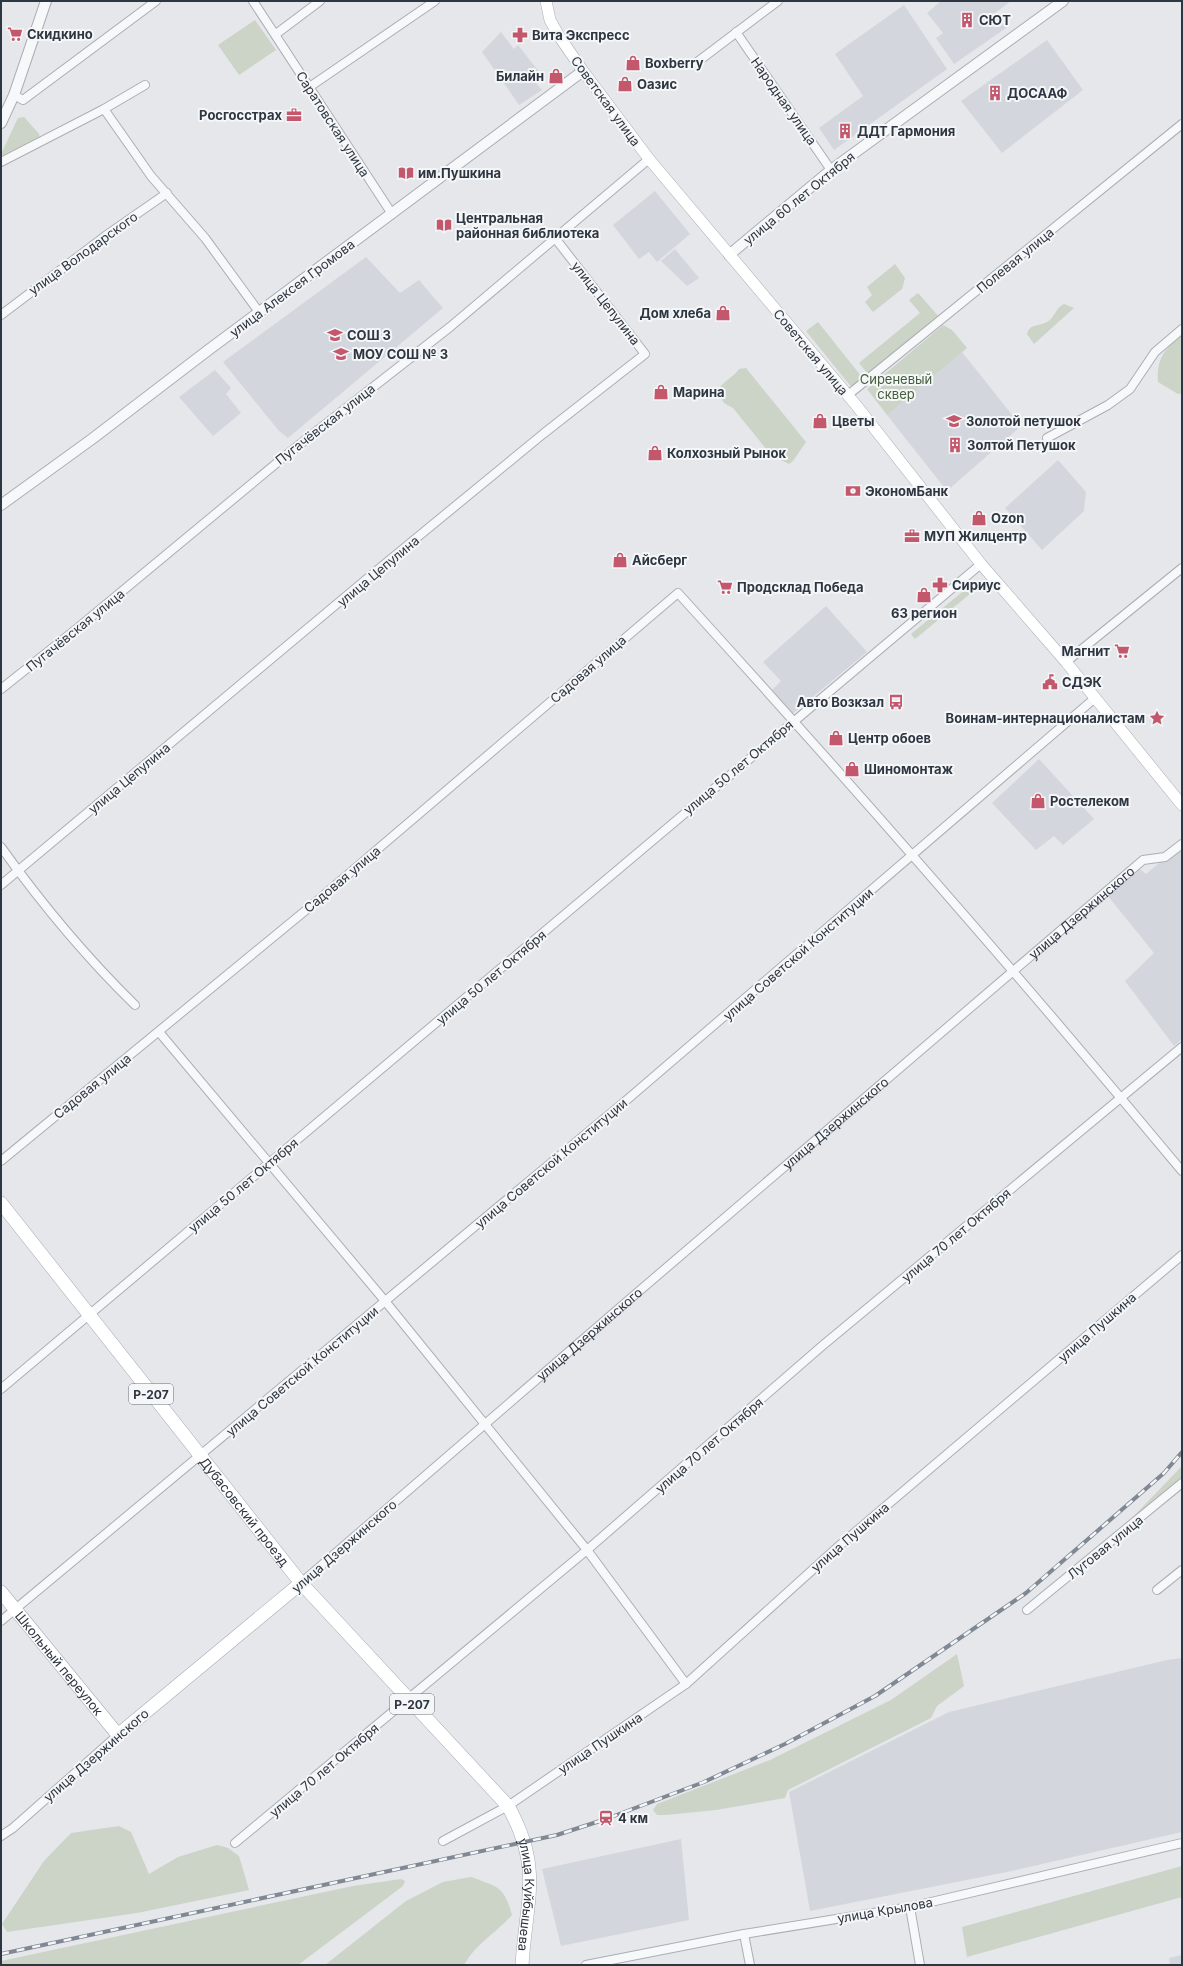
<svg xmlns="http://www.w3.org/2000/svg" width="1183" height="1966" font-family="Inter,sans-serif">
<rect width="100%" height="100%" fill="#e5e7eb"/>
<!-- built -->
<g fill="#d3d7dd">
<polygon points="941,1 1011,1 995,13 1006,28 954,64 936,38 943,33 927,13"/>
<polygon points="904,5 947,69 834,150 819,128 863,96 835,54"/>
<polygon points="501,32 514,49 518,45 544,78 536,83 542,90 519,105 482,52"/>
<polygon points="1047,40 1083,90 1002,153 961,101"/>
<polygon points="655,191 690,234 657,262 649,252 639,259 613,225"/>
<polygon points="675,249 699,278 687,286 661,261"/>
<polygon points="366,257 400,293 419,280 443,308 288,438 279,431 223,362"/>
<polygon points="962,352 1021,426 947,491 887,415"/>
<polygon points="215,370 231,388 226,394 241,413 213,436 179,397"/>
<polygon points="1058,460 1086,492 1084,511 1042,550 1005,508"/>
<polygon points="826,606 867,652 792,714 772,690 781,681 763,662"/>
<polygon points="1039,759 1094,819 1063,845 1054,836 1036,850 992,803"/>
<polygon points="1182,844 1182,1039 1174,1046 1125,981 1154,953 1108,896 1140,869 1146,874"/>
<polygon points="1182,1658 1182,1832 1007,1872 810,1911 789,1792 949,1712 1167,1660"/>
<polygon points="681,1839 689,1920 561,1946 542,1869"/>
<polygon points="1182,1955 1182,1965 1170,1965 1169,1958"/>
</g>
<!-- green -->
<g fill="#cbd4c7">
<polygon points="255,20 276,50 239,75 218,45"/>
<polygon points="24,117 39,134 40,138 5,157 1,154 18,118"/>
<polygon points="895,264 905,278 902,289 873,312 865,302 872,295 867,287"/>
<polygon points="918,293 939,317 868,374 859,363 920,313 909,300"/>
<path d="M1064,304L1074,308L1034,344L1027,334C1030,323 1038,327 1047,322C1055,318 1055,308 1064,304Z"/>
<polygon points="818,322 865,381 853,389 806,331"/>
<polygon points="943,325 952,330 967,348 887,415 867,389"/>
<path d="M1182,334V393L1178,394L1158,382C1156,359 1165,349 1182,334Z"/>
<path d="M746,368L806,442L793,461L789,464L771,455L733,408L724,403L718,393C719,383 733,378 739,369Z"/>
<polygon points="972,584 976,589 915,639 911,634"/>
<polygon points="1182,1466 1182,1477 1151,1506 1132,1518"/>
<polygon points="957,1654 964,1686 937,1706 931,1718 788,1790 785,1798 716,1810 666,1815 657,1815 653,1810 657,1804 770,1760 891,1700"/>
<polygon points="119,1826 131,1832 149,1874 178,1857 217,1845 228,1848 239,1856 249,1890 137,1913 7,1932 2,1924 44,1861 71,1833"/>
<polygon points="1182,1866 1182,1897 967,1957 962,1927"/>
<path d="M471,1877C498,1887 504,1886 512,1915C496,1933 475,1944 464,1965H325L406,1901L443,1882Z"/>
<polygon points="401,1879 405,1881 403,1886 298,1965 1,1965 1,1961 353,1886"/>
</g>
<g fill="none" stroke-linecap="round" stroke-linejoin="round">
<!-- minor casing -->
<g stroke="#aaaeb5" stroke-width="10">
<g id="minor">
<polyline points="253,1 392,214"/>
<polyline points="736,32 831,170"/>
<polyline points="276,34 320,1"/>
<polyline points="696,63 778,1"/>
<polyline points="308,88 435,1"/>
<polyline points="14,95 23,100 156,1"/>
<polyline points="104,109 151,176 205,238 259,312"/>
<polyline points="1,162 104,109 145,85"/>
<polyline points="1,315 108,234 167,193"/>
<polyline points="848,395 1182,124"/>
<polyline points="1047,438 1108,405 1130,389 1155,352 1182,329"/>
<polyline points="1066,662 1182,568"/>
<polyline points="1,689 79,627 290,452 450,327 649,159"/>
<path d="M1,847C41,903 86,957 135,1005"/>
<polyline points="1,885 375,572 543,434 645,354 555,238"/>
<polyline points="159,1032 385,1301 587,1550 686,1684"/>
<path d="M1,1161L311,906L678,593C850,782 1018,974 1182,1171"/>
<polyline points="1,1389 981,564"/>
<path id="s1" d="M301,1583L631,1298L1143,860L1165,857L1182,844"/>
<polyline points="1157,1590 1182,1570"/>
<polyline points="1027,1610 1182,1483"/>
<polyline points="1,1621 629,1098 1095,698"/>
<polyline points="1,1836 13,1828 118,1735"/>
<polyline points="443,1841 508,1806 686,1684 840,1545 1182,1255"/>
<polyline points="235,1843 587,1550 822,1346 1182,1047"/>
<polyline points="910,1907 920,1965"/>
<polyline points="744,1934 750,1965"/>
<polyline points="586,1965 744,1934 910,1907 1182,1843"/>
</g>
</g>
<!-- tertiary casing -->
<g stroke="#aaaeb5" stroke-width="12">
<g id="tertiary">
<polyline points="1,123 14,95 46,1"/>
<polyline points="729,255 831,170 1063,1"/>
<polyline points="1,505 92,439 207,351 583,71"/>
</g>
</g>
<!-- secondary casing -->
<g stroke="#aaaeb5" stroke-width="12">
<polyline id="secondary" points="546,1 550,20 559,36 583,71 649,159 856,405 981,564 1066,662 1182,805"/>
</g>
<!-- primary casing -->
<g stroke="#a5acb6" stroke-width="14">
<g id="primary">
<path id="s2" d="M1,1203L301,1583L508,1806C543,1869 526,1899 522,1965"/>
<path id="s3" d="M1,1592L118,1735L301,1583"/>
</g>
</g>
<!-- minor -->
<use href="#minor" stroke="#f7f8fa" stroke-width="8"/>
<!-- tertiary -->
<use href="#tertiary" stroke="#f7f8fa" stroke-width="10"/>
<!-- secondary -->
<use href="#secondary" stroke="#fff" stroke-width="11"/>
<!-- primary -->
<use href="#primary" stroke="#fff" stroke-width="13"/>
<!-- rail casing -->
<g stroke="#7f8893" stroke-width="4">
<polyline id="rail" points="1,1954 557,1835 606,1819 704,1782 785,1744 875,1696 1026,1593 1164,1473 1182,1452"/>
</g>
<!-- rail -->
<use href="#rail" stroke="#f4f6f8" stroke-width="2.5" stroke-dasharray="8" stroke-linecap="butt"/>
</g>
<!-- icons -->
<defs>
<g id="building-bare" transform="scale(1.2)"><path d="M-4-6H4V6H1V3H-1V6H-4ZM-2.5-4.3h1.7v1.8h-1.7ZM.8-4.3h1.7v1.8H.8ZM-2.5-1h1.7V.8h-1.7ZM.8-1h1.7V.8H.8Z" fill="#c3576b" stroke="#f4f6f8" stroke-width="2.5" paint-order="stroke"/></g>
<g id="supermarket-bare" transform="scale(1.2)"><path d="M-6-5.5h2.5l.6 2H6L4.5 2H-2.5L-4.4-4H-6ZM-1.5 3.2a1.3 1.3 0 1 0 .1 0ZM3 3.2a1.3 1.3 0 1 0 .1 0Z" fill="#c3576b" stroke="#f4f6f8" stroke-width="2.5" paint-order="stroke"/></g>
<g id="pharmacy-bare" transform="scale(1.2)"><path d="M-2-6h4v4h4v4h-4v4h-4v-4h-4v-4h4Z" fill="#c3576b" stroke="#f4f6f8" stroke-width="2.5" paint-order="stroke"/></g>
<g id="shop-bare" transform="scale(1.2)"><path d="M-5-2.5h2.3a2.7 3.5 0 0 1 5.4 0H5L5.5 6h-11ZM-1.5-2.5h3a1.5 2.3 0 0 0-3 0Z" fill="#c3576b" stroke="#f4f6f8" stroke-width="2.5" paint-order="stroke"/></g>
<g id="office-bare" transform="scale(1.2)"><path d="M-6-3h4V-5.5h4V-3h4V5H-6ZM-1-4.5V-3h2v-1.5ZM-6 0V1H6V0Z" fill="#c3576b" stroke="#f4f6f8" stroke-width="2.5" paint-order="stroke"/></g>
<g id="library-bare" transform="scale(1.2)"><path d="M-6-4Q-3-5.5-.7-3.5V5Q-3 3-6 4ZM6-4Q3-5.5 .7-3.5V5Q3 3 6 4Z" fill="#c3576b" stroke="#f4f6f8" stroke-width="2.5" paint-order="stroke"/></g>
<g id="school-bare" transform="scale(1.2)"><path d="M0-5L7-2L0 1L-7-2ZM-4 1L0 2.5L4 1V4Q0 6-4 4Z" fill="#c3576b" stroke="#f4f6f8" stroke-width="2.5" paint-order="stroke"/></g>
<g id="bank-bare" transform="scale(1.2)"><path d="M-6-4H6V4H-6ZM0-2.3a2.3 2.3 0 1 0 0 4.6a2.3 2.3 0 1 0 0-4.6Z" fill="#c3576b" stroke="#f4f6f8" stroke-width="2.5" paint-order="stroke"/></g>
<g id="civic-bare" transform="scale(1.2)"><path d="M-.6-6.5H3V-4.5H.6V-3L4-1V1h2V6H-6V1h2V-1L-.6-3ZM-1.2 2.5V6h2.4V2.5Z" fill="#c3576b" stroke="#f4f6f8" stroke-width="2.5" paint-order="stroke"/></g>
<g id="bus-bare" transform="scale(1.2)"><path d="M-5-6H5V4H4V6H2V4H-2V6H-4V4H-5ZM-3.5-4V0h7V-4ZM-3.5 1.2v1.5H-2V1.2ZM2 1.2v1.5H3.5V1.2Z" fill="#c3576b" stroke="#f4f6f8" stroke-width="2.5" paint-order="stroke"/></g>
<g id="sight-bare" transform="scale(1.2)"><path d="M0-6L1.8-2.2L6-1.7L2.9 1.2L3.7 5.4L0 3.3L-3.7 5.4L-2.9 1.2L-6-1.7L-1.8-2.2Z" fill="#c3576b" stroke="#f4f6f8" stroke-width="2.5" paint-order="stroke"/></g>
<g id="station-bare" transform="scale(1.2)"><path d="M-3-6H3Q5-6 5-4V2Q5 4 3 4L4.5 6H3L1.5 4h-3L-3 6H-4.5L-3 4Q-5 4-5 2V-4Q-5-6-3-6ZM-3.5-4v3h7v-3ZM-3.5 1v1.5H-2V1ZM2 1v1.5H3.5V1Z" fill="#c3576b" stroke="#f4f6f8" stroke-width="2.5" paint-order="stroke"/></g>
</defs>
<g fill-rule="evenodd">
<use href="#building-bare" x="967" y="20"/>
<use href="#supermarket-bare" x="15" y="34"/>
<use href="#pharmacy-bare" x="520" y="35"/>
<use href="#shop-bare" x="633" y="63"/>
<use href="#shop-bare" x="556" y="76"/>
<use href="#shop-bare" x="625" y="84"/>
<use href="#building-bare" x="995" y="93"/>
<use href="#office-bare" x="294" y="115"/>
<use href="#building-bare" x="845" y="131"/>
<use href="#library-bare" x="406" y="173"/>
<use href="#library-bare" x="444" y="225"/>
<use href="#shop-bare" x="723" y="313"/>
<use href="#school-bare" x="335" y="335"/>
<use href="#school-bare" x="341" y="354"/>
<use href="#shop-bare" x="661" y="392"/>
<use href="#shop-bare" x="820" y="421"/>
<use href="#school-bare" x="954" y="421"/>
<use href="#building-bare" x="955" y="445"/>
<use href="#shop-bare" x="655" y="453"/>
<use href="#bank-bare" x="853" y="491"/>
<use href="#shop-bare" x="979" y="518"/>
<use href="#office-bare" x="912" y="536"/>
<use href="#shop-bare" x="620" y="560"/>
<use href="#pharmacy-bare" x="940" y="585"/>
<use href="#supermarket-bare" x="725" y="587"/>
<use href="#shop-bare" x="924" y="595"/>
<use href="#supermarket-bare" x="1122" y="651"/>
<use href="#civic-bare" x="1050" y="682"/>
<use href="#bus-bare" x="896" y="702"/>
<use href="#sight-bare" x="1157" y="718"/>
<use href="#shop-bare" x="836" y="738"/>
<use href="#shop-bare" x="852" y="769"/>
<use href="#shop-bare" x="1038" y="801"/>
<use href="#station-bare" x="606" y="1818"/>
</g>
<g text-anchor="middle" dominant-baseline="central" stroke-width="4" stroke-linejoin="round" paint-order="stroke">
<!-- shield labels -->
<g fill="#f4f6f8" stroke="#697079" stroke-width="1">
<rect x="129" y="1384" width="44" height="20" rx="3"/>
<rect x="390" y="1694" width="44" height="20" rx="3"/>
</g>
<g font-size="12" font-weight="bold" fill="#2e3642">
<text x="151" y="1394">Р-207</text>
<text x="412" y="1704">Р-207</text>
</g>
<!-- poi labels -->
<g font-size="13" font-weight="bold" fill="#2e3642" stroke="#f4f6f8" text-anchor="start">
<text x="979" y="20">СЮТ</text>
<text x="27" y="34">Скидкино</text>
<text x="532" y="35">Вита Экспресс</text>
<text x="645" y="63">Boxberry</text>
<text x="544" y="76" text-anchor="end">Билайн</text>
<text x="637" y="84">Оазис</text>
<text x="1007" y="93">ДОСААФ</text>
<text x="282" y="115" text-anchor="end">Росгосстрах</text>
<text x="857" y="131">ДДТ Гармония</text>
<text x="418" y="173">им.Пушкина</text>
<text x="456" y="218">Центральная<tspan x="456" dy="15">районная библиотека</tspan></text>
<text x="711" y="313" text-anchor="end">Дом хлеба</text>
<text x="347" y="335">СОШ 3</text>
<text x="353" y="354">МОУ СОШ № 3</text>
<text x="673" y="392">Марина</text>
<text x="832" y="421">Цветы</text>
<text x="966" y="421">Золотой петушок</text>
<text x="967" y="445">Золтой Петушок</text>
<text x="667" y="453">Колхозный Рынок</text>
<text x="865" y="491">ЭкономБанк</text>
<text x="991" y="518">Ozon</text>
<text x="924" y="536">МУП Жилцентр</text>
<text x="632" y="560">Айсберг</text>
<text x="952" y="585">Сириус</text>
<text x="737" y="587">Продсклад Победа</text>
<text x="924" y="613" text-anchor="middle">63 регион</text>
<text x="1110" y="651" text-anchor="end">Магнит</text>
<text x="1062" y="682">СДЭК</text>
<text x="884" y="702" text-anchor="end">Авто Возкзал</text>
<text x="1145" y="718" text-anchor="end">Воинам-интернационалистам</text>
<text x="848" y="738">Центр обоев</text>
<text x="864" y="769">Шиномонтаж</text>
<text x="1050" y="801">Ростелеком</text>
<text x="618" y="1818">4 км</text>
</g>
<!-- street labels -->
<g font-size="13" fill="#2e3642" stroke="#f4f6f8">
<text transform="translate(606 101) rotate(54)">Советская улица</text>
<text transform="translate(784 101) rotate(55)">Народная улица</text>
<text transform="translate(333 124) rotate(57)">Саратовская улица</text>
<text transform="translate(799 198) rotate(-39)">улица 60 лет Октября</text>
<text transform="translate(83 253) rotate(-36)">улица Володарского</text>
<text transform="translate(1015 260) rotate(-39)">Полевая улица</text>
<text transform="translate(292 288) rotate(-37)">улица Алексея Громова</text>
<text transform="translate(606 303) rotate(52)">улица Цепулина</text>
<text transform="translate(811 352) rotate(50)">Советская улица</text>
<text transform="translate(325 424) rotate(-38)">Пугачёвская улица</text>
<text transform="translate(378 571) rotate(-40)">улица Цепулина</text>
<text transform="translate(75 630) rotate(-39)">Пугачёвская улица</text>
<text transform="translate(588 669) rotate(-41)">Садовая улица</text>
<text transform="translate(738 767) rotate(-40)">улица 50 лет Октября</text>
<text transform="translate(129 778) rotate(-40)">улица Цепулина</text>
<text transform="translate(342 879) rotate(-40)">Садовая улица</text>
<text stroke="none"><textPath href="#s1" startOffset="1029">улица Дзержинского</textPath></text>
<text transform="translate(798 954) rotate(-41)">улица Советской Конституции</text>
<text transform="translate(491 977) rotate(-40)">улица 50 лет Октября</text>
<text transform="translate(92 1086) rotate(-39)">Садовая улица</text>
<text stroke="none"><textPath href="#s1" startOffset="705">улица Дзержинского</textPath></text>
<text transform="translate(551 1163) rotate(-40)">улица Советской Конституции</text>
<text transform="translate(243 1185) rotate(-40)">улица 50 лет Октября</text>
<text transform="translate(956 1235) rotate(-40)">улица 70 лет Октября</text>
<text transform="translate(1097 1327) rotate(-41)">улица Пушкина</text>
<text stroke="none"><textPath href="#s1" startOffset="381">улица Дзержинского</textPath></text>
<text transform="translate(302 1371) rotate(-40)">улица Советской Конституции</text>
<text transform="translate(709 1445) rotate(-41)">улица 70 лет Октября</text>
<text stroke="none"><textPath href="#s2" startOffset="393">Дубасовский проезд</textPath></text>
<text transform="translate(850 1537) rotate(-41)">улица Пушкина</text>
<text transform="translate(344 1546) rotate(-41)">улица Дзержинского</text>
<text transform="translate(1105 1547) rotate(-39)">Луговая улица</text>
<text stroke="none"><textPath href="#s3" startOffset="92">Школьный переулок</textPath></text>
<text transform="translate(600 1743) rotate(-34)">улица Пушкина</text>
<text transform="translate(96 1755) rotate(-41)">улица Дзержинского</text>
<text transform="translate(324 1770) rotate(-40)">улица 70 лет Октября</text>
<text stroke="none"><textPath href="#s2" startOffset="881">улица Куйбышева</textPath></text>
<text transform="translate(885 1910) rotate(-10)">улица Крылова</text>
</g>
<!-- park labels -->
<g font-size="13" fill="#435d3c" stroke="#f4f6f8">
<text x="896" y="379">Сиреневый<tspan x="896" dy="15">сквер</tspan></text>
</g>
</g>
<!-- border -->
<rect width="1183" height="1966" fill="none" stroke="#2e3642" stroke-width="4"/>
</svg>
